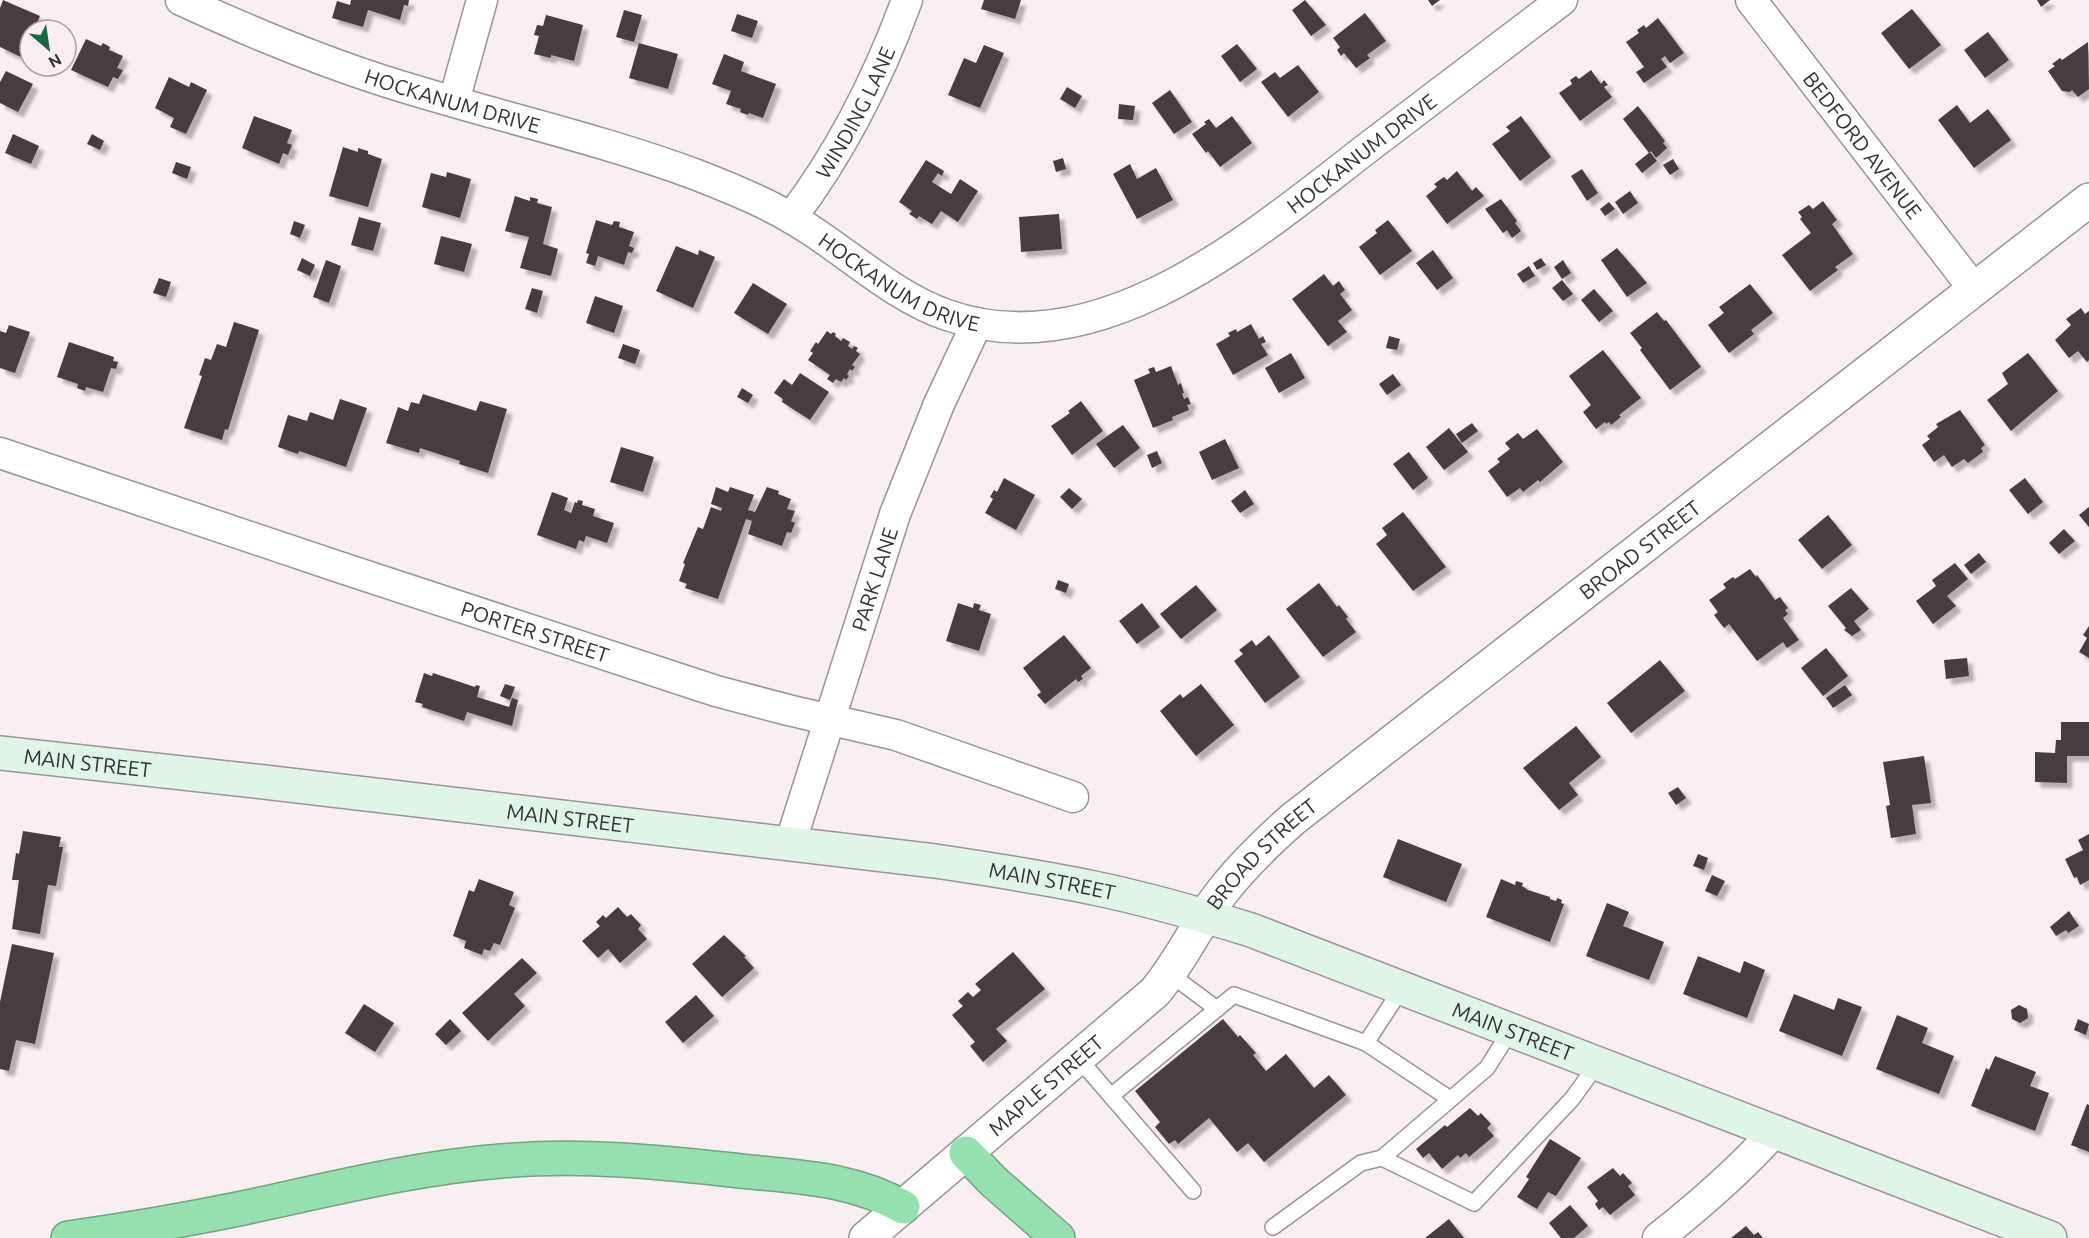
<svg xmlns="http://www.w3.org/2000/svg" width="2089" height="1238" font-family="Ubuntu,sans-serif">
<defs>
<filter id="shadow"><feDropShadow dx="5.5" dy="5.5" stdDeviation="1.5" flood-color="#0004"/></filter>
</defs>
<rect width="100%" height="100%" fill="#f9eef2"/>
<!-- building -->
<g fill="#473e41" filter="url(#shadow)">
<polygon points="3,0 40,16 34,30 30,30 30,41 21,57 0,47 0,8"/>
<polygon points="351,0 409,0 408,6 404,5 400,20 368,10 363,27 332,18 337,1 350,5"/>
<polygon points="984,0 1021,0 1015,19 981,9"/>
<polygon points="1305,0 1326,25 1311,36 1292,10"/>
<polygon points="1428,0 1440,0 1432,6"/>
<polygon points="2037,0 2050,0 2041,7"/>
<polygon points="1912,9 1941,45 1909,69 1881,33"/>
<polygon points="624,10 642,15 634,42 616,37"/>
<polygon points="1365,13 1386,41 1367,55 1370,58 1356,68 1344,53 1341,56 1337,50 1340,47 1333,38"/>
<polygon points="737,14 758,21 752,38 731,31"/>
<polygon points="546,15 583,25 574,61 551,55 551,58 534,54 539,36 534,35 537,25 543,26"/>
<polygon points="1658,18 1684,53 1670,63 1665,56 1661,59 1667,67 1644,83 1636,72 1644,67 1626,42 1639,33 1637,30 1644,25 1646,28"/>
<polygon points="1988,32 2009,60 1985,78 1964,50"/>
<polygon points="86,39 101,46 103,43 110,47 109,50 123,56 117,68 123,70 118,79 113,77 108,87 71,70"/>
<polygon points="2088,42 2089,89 2078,97 2072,90 2070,92 2062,91 2048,71 2055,66 2052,64 2060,58 2062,60"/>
<polygon points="639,43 678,54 668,89 629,78"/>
<polygon points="1237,44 1257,69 1240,82 1221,56"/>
<polygon points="984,45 1004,53 980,108 948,95 964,58 976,63"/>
<polygon points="724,54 744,62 741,71 776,84 763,118 749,113 748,115 740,112 741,109 726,104 731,91 712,84"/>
<polygon points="1298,65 1319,92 1288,117 1261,82 1275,72 1280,78"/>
<polygon points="1591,70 1601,84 1604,80 1608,85 1604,87 1612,97 1580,121 1559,93 1572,84 1570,80 1576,76 1579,79"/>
<polygon points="6,71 33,84 18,112 0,103 0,82"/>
<polygon points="169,77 189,87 191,82 207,90 186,134 170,127 174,118 155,108"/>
<polygon points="1067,87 1082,96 1075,108 1060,99"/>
<polygon points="1170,90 1192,122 1174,134 1152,103"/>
<polygon points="1119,104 1135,106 1133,120 1118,119"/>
<polygon points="1957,105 1970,123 1988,109 2011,140 1974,168 1938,120"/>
<polygon points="1638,106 1665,141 1663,143 1667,148 1656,158 1651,151 1649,153 1623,119"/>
<polygon points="254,116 292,130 287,143 292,145 288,155 283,153 279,164 242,148"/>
<polygon points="1232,116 1252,143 1220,167 1208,151 1206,153 1192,134 1206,124 1204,122 1209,119 1216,128"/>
<polygon points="1521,116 1551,157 1520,181 1492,144 1510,131 1506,127"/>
<polygon points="13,134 39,146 31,164 5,153"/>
<polygon points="92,134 104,141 100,150 87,144"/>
<polygon points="343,147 358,152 358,148 368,151 368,154 382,159 368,207 329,196"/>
<polygon points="1650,152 1657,161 1642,173 1635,164"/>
<polygon points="1063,158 1066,169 1056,172 1053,161"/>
<polygon points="1673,159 1679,169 1670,175 1663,165"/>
<polygon points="926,160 944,171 942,176 938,173 932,182 951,194 960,179 978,191 958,222 941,211 932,224 919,216 917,219 909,214 912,211 899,202"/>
<polygon points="176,162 191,167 187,179 172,173"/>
<polygon points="1130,164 1137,179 1156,168 1173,200 1137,219 1113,174"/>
<polygon points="1582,169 1598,193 1587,201 1571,176"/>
<polygon points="1457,171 1472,191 1476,187 1484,196 1447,224 1426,196 1437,187 1434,184 1444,177 1447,180"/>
<polygon points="447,172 471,179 460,218 422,207 431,173 446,177"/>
<polygon points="1630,191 1638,203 1623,214 1615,202"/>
<polygon points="515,196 530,201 530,197 538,199 537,203 552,207 543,244 558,249 551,276 520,268 529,237 505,231"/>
<polygon points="1501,199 1517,221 1515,223 1521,231 1512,238 1507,230 1503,233 1485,209"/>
<polygon points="1823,201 1837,220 1832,224 1853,254 1835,267 1838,270 1810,291 1782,255 1811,233 1800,219 1802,217 1798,212 1809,205 1813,209"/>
<polygon points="1609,202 1615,209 1605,216 1600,209"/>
<polygon points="1059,214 1062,249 1021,252 1019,217"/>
<polygon points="359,217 381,223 373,251 351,245"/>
<polygon points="596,220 612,225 614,221 620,222 619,227 634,232 629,246 634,248 632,253 628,252 624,265 598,256 595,266 586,263 589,254 586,253"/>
<polygon points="1388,220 1412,251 1380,275 1359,247 1377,233 1375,230"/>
<polygon points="294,221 305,225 300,238 290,234"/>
<polygon points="441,236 472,244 464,272 434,264"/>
<polygon points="676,246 698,255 699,250 715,257 693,308 656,291"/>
<polygon points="1617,248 1647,283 1627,297 1601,260"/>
<polygon points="1433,250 1453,278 1437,290 1416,263"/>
<polygon points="302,258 315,265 310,276 297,270"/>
<polygon points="1541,258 1546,265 1537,270 1533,263"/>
<polygon points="326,260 341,266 329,303 313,297"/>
<polygon points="1563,260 1571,273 1562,279 1554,267"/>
<polygon points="1529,266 1535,276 1523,283 1517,274"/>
<polygon points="1324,274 1333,286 1339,281 1345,290 1340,294 1352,310 1338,321 1347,332 1328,346 1292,299"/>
<polygon points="159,278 171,282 166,297 153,293"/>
<polygon points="1562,280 1573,294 1563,301 1552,288"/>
<polygon points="753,283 787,304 768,334 734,313"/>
<polygon points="1750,284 1773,313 1751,330 1754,334 1729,353 1708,325 1724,313 1719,307"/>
<polygon points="532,288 543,291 537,313 525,309"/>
<polygon points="1594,289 1613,311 1599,322 1581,300"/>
<polygon points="595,296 623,306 614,333 586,323"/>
<polygon points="2081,308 2085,314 2089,311 2089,360 2087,362 2078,351 2069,358 2055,340 2071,325 2066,319"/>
<polygon points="1657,312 1664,321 1666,320 1701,367 1670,390 1640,350 1642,348 1630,333"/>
<polygon points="234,322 259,330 228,430 225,429 222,440 184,428 202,376 199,375 205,358 211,360 217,344 226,347"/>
<polygon points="1251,324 1259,339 1263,336 1266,342 1261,344 1268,355 1233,375 1216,344 1230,336 1228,333 1236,329 1237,332"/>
<polygon points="9,325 30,332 15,373 0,368 0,331 6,333"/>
<polygon points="827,331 831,334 833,332 836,334 835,336 841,341 843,338 850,342 848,346 852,349 854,346 858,348 856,351 860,354 852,365 855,367 852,371 850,369 847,374 849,376 846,380 844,378 841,382 836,379 833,383 827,379 830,375 808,360 813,353 810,351 816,342 818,344"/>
<polygon points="1389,336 1400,339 1397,350 1386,348"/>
<polygon points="69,342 114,357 113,361 118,362 116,369 111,368 103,392 86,387 85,391 77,388 78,384 57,377"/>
<polygon points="623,344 640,350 635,364 618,358"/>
<polygon points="1603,350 1641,398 1619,415 1621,417 1611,425 1609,422 1606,424 1605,422 1596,429 1583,412 1591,405 1569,376"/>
<polygon points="1291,353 1305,378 1279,393 1265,368"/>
<polygon points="2028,353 2058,391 2011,431 1987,400 2008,384 2002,373"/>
<polygon points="1171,366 1178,385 1181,383 1184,393 1182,393 1184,399 1188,397 1191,404 1187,405 1189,410 1172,417 1173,420 1153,428 1134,380 1150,373 1148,369 1154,367 1156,372"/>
<polygon points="800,373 829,392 810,420 782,402 783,399 774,393 784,379 792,385"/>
<polygon points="1393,374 1401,385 1387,395 1379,384"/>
<polygon points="742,388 753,395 748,403 737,397"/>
<polygon points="423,394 476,411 480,401 507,409 488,473 459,464 460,461 420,448 419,453 386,443 398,407 408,411 411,402 419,404"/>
<polygon points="340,399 367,408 346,467 299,451 298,454 278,447 288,415 307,421 310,412 333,420"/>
<polygon points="1081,401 1103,431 1072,455 1051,426 1070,413 1068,411"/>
<polygon points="1960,410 1985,445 1981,448 1983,452 1968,463 1964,459 1952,467 1944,455 1934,462 1922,445 1930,439 1927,436 1938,427 1936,424"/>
<polygon points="1472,423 1478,431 1462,443 1456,434"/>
<polygon points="1123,425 1140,448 1114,468 1096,444"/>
<polygon points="1449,428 1468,452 1444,470 1426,447"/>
<polygon points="1537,429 1563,462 1540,482 1538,480 1523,492 1520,488 1507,497 1488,471 1500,462 1497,459 1510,449 1505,443 1518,433 1523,439"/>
<polygon points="1225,439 1239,468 1212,480 1199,452"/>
<polygon points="621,447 654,457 643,492 610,482"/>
<polygon points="1157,451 1162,463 1152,468 1147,455"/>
<polygon points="1409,452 1428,478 1413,490 1393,464"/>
<polygon points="1004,478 1035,495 1016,530 985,513 993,499 990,497 994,490 997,492"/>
<polygon points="2025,478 2043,502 2028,514 2009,490"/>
<polygon points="716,487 728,492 730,487 754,495 748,510 755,512 767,487 779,491 778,494 791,499 787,509 795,511 791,521 795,523 791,533 787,532 782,546 748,534 752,521 746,519 718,599 685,588 687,584 679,581 685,564 683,563 698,527 703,529 711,507 721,511 722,508 711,504"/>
<polygon points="1069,488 1082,499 1072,509 1060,497"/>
<polygon points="1245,490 1254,504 1240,513 1231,501"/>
<polygon points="552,492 568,498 564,510 571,513 575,502 577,503 578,500 583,501 582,505 595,509 593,516 614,523 607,543 586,536 584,542 579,540 576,549 537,535"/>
<polygon points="2089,507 2089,527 2079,515"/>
<polygon points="1403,512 1446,567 1413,591 1376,544 1387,535 1382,528"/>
<polygon points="1828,515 1852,545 1822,569 1798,540"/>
<polygon points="2064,529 2075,541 2059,554 2049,543"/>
<polygon points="1979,553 1986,562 1971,574 1964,565"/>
<polygon points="1955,563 1968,579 1947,596 1956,606 1933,624 1916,601 1936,586 1932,580"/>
<polygon points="1750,569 1756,577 1757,575 1775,600 1780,597 1788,608 1785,610 1788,614 1783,618 1799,640 1787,648 1783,642 1757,661 1729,624 1724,628 1714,615 1718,612 1709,600 1726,588 1723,584 1733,577 1735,579"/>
<polygon points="1058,580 1069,584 1066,593 1055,589"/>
<polygon points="1319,583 1337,607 1339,605 1348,617 1346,619 1356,632 1323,657 1286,609"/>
<polygon points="1196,585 1217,610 1181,639 1160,614"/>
<polygon points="1851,588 1869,609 1854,621 1861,630 1852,636 1844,630 1846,628 1828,606"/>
<polygon points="958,603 973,608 974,603 981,605 979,610 991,614 979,651 946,641"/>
<polygon points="1142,603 1160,627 1137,644 1119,621"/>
<polygon points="2089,626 2089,658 2079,652 2087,638 2083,635"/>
<polygon points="1064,635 1091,668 1081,676 1083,679 1078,682 1076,679 1045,704 1037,695 1041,692 1023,668"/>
<polygon points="1269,635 1300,677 1265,703 1234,661 1243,654 1239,650 1252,640 1256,646"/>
<polygon points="1826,648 1848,676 1823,696 1801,668"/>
<polygon points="1967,658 1969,676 1946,679 1944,660"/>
<polygon points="1660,660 1685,691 1631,733 1607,703"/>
<polygon points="424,673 432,676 433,673 475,687 476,685 480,686 477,697 509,707 512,698 518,700 512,726 467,712 464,721 422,707 423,704 415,702"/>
<polygon points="505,684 515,687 510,700 500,696"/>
<polygon points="1201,684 1234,725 1196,756 1160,711 1180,694 1183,698"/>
<polygon points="1845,685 1852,695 1833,708 1826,698"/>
<polygon points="2061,722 2089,722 2089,756 2067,756 2067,783 2035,782 2035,752 2055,753 2056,740 2061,740"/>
<polygon points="1576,726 1601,757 1569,783 1578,795 1559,810 1523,768"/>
<polygon points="1924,756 1931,803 1912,805 1916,834 1891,838 1886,806 1890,805 1883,762"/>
<polygon points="1678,787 1686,798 1676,805 1668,793"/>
<polygon points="23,831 61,837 59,847 63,847 56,886 48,885 40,934 12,929 19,880 12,880 16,853 19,854"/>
<polygon points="2089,834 2089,880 2080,885 2077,877 2074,878 2065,859 2083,850 2078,840"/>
<polygon points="1398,839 1462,864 1446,902 1383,877"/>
<polygon points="1698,854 1708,858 1704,870 1693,866"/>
<polygon points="1712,875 1725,881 1717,896 1705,891"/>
<polygon points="479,879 514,892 509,905 515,908 500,945 494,943 490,951 484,949 482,955 464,948 466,941 453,936 469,890 474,892"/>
<polygon points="1501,879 1515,885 1516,881 1523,883 1522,886 1528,890 1550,897 1550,899 1556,901 1557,898 1562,900 1561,903 1564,904 1550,942 1486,917"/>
<polygon points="1607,903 1629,912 1623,926 1664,942 1649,980 1586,956"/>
<polygon points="618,907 627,917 631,914 641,925 638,929 647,939 620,963 608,949 598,958 582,941 600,926 596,922 603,915 606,918"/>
<polygon points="2069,911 2079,926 2068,933 2066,930 2056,936 2050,927"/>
<polygon points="724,935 746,956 744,957 754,968 722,997 692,964"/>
<polygon points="12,944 54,953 35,1044 16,1040 9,1071 0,1069 0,1002"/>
<polygon points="1013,952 1045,989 996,1029 1007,1041 983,1062 970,1046 975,1042 952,1015 963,1006 958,1001 968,992 973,997 981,990 975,984"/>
<polygon points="1698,956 1740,973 1744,961 1765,970 1747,1018 1683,994"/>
<polygon points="522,958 537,973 514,994 525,1006 488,1041 462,1013"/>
<polygon points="1794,994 1834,1010 1838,998 1862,1007 1842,1056 1779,1031"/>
<polygon points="696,995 714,1016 683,1043 665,1022"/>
<polygon points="364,1004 394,1023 375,1052 345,1033"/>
<polygon points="2019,1005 2027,1009 2028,1018 2020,1023 2012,1019 2011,1010"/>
<polygon points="1897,1015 1928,1028 1922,1043 1954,1056 1939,1094 1876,1069"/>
<polygon points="450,1019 461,1031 446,1045 435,1034"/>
<polygon points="1223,1019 1238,1037 1240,1035 1256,1053 1253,1055 1266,1071 1286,1054 1314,1088 1329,1075 1346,1095 1264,1162 1248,1143 1237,1152 1209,1118 1178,1144 1175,1140 1169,1144 1155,1127 1160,1122 1135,1091"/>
<polygon points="2078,1019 2089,1024 2086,1035 2074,1030"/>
<polygon points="1995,1056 2036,1072 2030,1086 2049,1093 2035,1131 1971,1106 1986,1068 1989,1070"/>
<polygon points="2087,1104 2089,1105 2089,1152 2071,1145"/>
<polygon points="1470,1108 1478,1116 1481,1113 1491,1124 1487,1128 1494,1136 1469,1157 1466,1153 1460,1158 1458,1155 1442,1169 1429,1153 1423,1158 1416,1149 1445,1125 1447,1127"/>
<polygon points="1550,1139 1581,1158 1556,1196 1548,1192 1537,1209 1517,1197 1529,1179 1526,1177"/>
<polygon points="1613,1168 1620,1176 1623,1173 1632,1183 1628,1186 1635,1195 1610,1215 1603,1207 1599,1210 1595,1204 1598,1201 1587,1187"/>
<polygon points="1570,1205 1588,1226 1574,1238 1561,1238 1549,1223"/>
<polygon points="1449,1219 1464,1238 1425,1238"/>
<polygon points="1746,1226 1754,1235 1758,1232 1763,1238 1731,1238"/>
</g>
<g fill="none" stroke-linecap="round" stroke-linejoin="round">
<!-- service casing -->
<g stroke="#9d9397" stroke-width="18">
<g id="service">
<polyline points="1170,974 1217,1009"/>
<polyline points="1366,1043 1450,1099"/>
<polyline points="1079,1059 1193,1191"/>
<polyline points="1111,1096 1234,995 1366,1043 1402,988"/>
<polyline points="1382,1158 1487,1068 1511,1030"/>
<polyline points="1273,1227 1361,1163 1382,1158 1474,1203 1572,1099 1598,1063"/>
</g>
</g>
<!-- minor casing -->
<g stroke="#9d9397" stroke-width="33">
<g id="minor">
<path id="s1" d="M181,0C246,30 315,59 384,81C487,114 595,137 697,175C735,190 775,206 809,229C854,258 897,298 947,315C1101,370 1258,232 1370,146C1434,98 1498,49 1562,0"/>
<path id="s2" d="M1751,0L1974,289"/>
<polyline points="454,101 482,0"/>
<path id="s3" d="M791,218C842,151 878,79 907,0"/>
<path id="s4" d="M0,453L339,567L716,691L788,710L896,735L1073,797"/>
<path id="s5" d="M790,844L895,514L939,404L977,323"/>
<path d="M1658,1238C1701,1204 1738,1172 1774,1132"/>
</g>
</g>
<!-- tertiary casing -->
<g stroke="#9d9397" stroke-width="36">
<g id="tertiary">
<path id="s6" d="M866,1238L1155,992C1181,961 1197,924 1222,892C1243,865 1267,842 1293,819L2089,200"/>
</g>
</g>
<!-- secondary casing -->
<g stroke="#9d9397" stroke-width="36">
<g id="secondary">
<path id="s7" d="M0,753L264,782L935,861C988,869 1042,877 1094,888C1147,899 1199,914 1251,930L2050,1238"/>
</g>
</g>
<!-- motorway casing -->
<g stroke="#73a382" stroke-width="36">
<g id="motorway">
<polyline points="966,1153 994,1182 1058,1238"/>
<path d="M68,1238C127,1230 185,1220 243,1208C328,1190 413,1168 501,1161C582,1154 661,1162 741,1171C797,1177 852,1178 903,1207"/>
</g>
</g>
<!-- service -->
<use href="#service" stroke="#fff" stroke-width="15"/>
<!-- minor -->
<use href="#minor" stroke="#fff" stroke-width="30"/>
<!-- tertiary -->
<use href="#tertiary" stroke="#fff" stroke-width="33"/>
<!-- secondary -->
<use href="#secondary" stroke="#dff6e6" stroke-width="33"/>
<!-- motorway -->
<use href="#motorway" stroke="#95e1ad" stroke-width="33"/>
</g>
<g text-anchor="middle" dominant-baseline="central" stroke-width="6" stroke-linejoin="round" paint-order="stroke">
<!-- street labels -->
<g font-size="21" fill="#353133" stroke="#f9eef2">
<text stroke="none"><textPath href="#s1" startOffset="290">HOCKANUM DRIVE</textPath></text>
<text stroke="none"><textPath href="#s3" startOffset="124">WINDING LANE</textPath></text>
<text stroke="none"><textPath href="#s2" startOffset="183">BEDFORD AVENUE</textPath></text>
<text stroke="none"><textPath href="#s1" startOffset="1298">HOCKANUM DRIVE</textPath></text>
<text stroke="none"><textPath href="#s1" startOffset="776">HOCKANUM DRIVE</textPath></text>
<text stroke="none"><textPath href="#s6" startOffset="1041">BROAD STREET</textPath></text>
<text stroke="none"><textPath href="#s5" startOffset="278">PARK LANE</textPath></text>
<text stroke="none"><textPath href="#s4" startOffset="564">PORTER STREET</textPath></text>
<text stroke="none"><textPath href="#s7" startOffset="88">MAIN STREET</textPath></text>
<text stroke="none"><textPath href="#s7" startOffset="574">MAIN STREET</textPath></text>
<text stroke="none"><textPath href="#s6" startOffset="555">BROAD STREET</textPath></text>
<text stroke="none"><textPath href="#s7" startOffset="1060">MAIN STREET</textPath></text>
<text stroke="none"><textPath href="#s7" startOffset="1546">MAIN STREET</textPath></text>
<text stroke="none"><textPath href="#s6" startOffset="236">MAPLE STREET</textPath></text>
</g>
</g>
<!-- north arrow -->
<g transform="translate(48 48) rotate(151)"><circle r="28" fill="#f9eef2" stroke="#aba2a6" stroke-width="1.5"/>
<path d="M0-4.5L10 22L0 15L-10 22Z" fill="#166a3c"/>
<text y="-9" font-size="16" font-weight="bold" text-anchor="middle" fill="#353133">N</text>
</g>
</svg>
